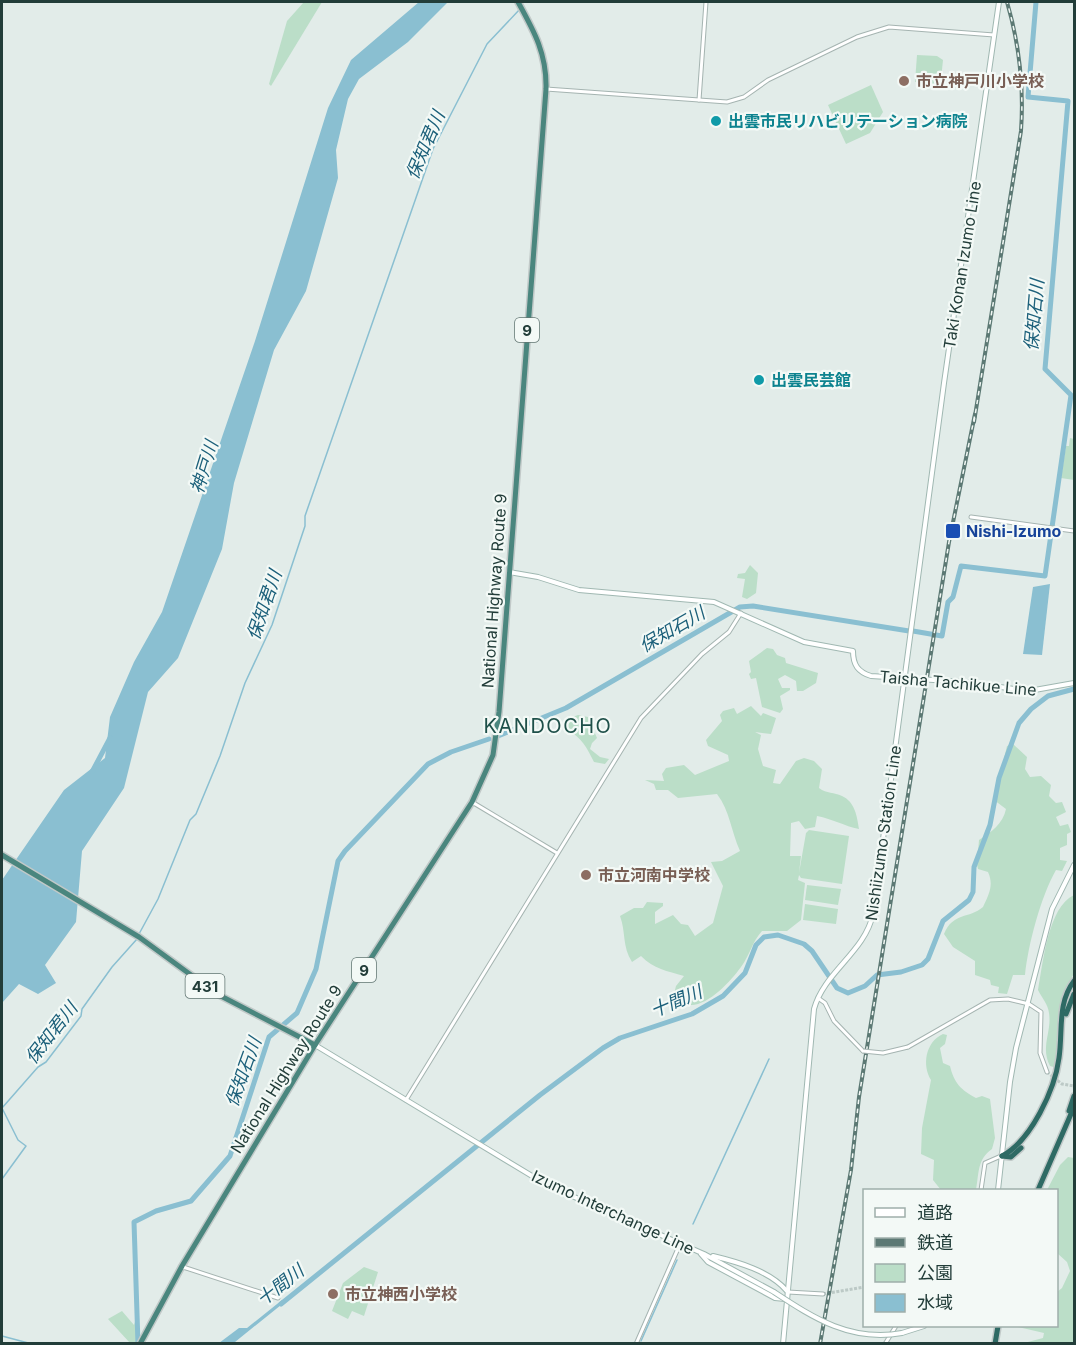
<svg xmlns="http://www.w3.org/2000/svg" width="1076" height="1345" font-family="Inter,'Noto Sans JP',sans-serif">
<rect width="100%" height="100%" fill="#e2ece9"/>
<!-- green -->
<g fill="#bbdec8">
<polygon points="304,2 322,2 271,86 269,84 287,21"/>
<polygon points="917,55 937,56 943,60 941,79 938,84 915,82"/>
<polygon points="871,85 883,112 870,133 846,144 828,105"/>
<polygon points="1070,438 1074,439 1074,480 1061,478 1066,446 1069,446"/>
<polygon points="750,565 758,573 756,593 747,599 742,597 745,579 737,578 738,574 745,573"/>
<polygon points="767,648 773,649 777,655 785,658 786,663 818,673 816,683 803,691 797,691 796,681 785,675 778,679 782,688 790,688 790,690 780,696 783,709 780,713 762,707 756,678 751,679 749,674 751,672 749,661"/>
<path d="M751,706L761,716L763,713L776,718L771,734L755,732L761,735L758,749L763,766L776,770L773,783L780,784L796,761L804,758L814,761L822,769L819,788C827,794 834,792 842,796C855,802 857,816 859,829C844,826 833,819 817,816L815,827L805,829L799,821L791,823L790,856H801L799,873L806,833L809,830L849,836L842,884L801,878L799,875L798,880L805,883L801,920L787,931H762C752,942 750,955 741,967C728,985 692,1024 674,994L676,986L684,976C667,971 654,969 641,956L632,962C622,947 626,932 620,916L634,908H643L647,902L663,903V906L655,912V924L673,915L681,924L688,925L695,936L713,923L723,886L711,862L722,861L740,851C731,831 730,811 717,794L678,798L668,790H656L654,784L645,780L664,781L662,774L666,768L684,765L695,775L729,761L728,755L708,746L706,740L722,721L720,715L723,711L734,708L737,714Z"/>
<path d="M578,715L588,717L597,738L592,743L590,749L600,757L609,759L605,764L594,762C587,748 582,738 568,730L567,719Z"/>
<path d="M1013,744L1027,757L1025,769L1030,777L1041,776L1051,785L1049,796L1056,803L1062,802L1066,812L1056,817L1060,826L1068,824L1071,832L1067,834V845L1060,848V860L1067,861L1062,871L1056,870C1041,896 1028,945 1025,975H1013L1007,994L998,993L999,987L991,985L990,980L975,975V961L953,947L944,934C953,912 969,919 983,907C989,894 994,885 988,872L978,869L977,865L979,840C991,832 1003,824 1006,809L994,800L1007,746Z"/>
<polygon points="807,885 841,889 838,905 805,900"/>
<path d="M1074,895V973L1061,1001L1057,1068L1050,1066C1040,1047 1052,1032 1049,1013C1048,1004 1042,998 1038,990C1043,963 1048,907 1074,895Z"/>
<polygon points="805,904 838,909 836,924 803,920"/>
<path d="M943,1034L947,1035L945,1044L940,1048L943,1063L950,1066C954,1083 961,1090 976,1098L982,1096L990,1099L995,1138L992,1149C977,1159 979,1174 976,1190H941L933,1180L934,1160L921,1154L922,1128L931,1080C922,1066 925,1042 943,1034Z"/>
<polygon points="1068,1157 1074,1158 1074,1343 1024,1343 1043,1338 1044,1333 1014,1326 1056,1326 1057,1292 1062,1288 1070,1271 1067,1262 1057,1253 1056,1190 1047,1190 1060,1165"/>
<polygon points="364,1267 378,1272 364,1316 352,1311 348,1319 332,1311 343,1283"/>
<polygon points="122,1311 134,1325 135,1322 137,1324 136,1343 130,1343 108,1319"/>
</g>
<!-- water -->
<g fill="#8abfd1">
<polygon points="419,2 448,2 408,42 359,79 348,99 336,150 338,178 306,291 274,350 234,483 222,549 178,658 148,692 124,788 82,851 76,922 45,965 56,983 38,994 19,984 2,1003 2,880 64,790 105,758 110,717 134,662 162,612 255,341 328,108 351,60"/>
<polygon points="1050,584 1042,655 1023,654 1033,587"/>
<polygon points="282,1300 286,1301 235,1342 219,1343 239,1328 247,1328"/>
</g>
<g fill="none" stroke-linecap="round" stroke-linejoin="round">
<!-- stream -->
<g stroke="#8abfd1" stroke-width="1.5">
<polyline points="139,934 158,899 190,820 196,814 220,756 245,683 272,625 305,526 305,516 433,149 487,44 520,9"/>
<polyline points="2,1179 26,1146 18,1140 2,1108 38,1067 46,1062 81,1016 82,1009 112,967 137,939"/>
<polyline points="693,1224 769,1059"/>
<polyline points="2,1336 32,1344"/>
<polyline points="641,1341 677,1260"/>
</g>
<!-- river -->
<g stroke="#8abfd1" stroke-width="5">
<polyline points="913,631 942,636 948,602 953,597 961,566 1045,576 1071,395 1045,369 1068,101 1028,97 1036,2"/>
<polyline points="498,736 566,708 740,607 753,606 909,631"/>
<polyline points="92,772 110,738"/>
<polyline points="281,1304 540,1095 603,1048 620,1038 692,1014 723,996 745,973 756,945 764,937 778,935 804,944 812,951 837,988 848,993 865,986 877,975 901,972 922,965 928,959 943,921 969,900 973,892 974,867 990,825 999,778 1019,723 1031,709 1048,696 1074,689"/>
<polyline points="138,1344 134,1222 156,1211 191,1201 230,1156 269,1037 297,1013 316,969 338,861 345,851 428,764 451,752 489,739"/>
</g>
<!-- tertiary-tunnel -->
<g stroke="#bcc9c6" stroke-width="3" stroke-dasharray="3 1.5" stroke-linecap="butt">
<polyline points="1047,1072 1062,1084 1074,1086"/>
<polyline points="823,1294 864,1287"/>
</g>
<!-- tertiary casing -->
<g stroke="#a5b4b1" stroke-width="5">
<g id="tertiary">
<polyline points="546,89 727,102 744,97 768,80 857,37 889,27 994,35"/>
<polyline points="699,100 706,2"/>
<polyline points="971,517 1074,531"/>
<polyline points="472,802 557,853"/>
<polyline points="818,998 825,1003 834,1021 863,1051"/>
<polyline points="908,1047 990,1000 1008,999 1029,1004 1041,1012 1040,1053 1047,1072"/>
<polyline points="406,1100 641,718 702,654 729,632 741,613"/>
<polyline points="981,1190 985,1163 1001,1156"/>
<polyline points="183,1267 278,1298"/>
<polyline points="788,1292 823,1294"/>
<polyline points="636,1344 680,1244"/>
<polyline points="885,1344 896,1326"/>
</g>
</g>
<!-- secondary casing -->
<g stroke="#a0b8b2" stroke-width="6">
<g id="secondary">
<path d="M509,572L538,577L579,590L714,602L804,642L853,651C853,665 858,672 871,676L965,682L1029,691L1074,683"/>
<polyline points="315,1045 547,1185 704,1254 774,1292"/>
<polyline points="998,1190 1010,1082 1016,1048 1052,909 1074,865"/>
<polyline points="701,1254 708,1262 775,1298 785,1299"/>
<path d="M713,1256C738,1262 770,1271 787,1291"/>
<polyline points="902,1333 924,1326"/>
<path d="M783,1344L814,1009C824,972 865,952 873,914L944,383L999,2"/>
</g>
</g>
<!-- trunk casing -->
<g stroke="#c1c9c8" stroke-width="8">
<g id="trunk">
<polyline points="2,855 139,937 217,994 315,1045"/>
<path d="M140,1344L182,1266L315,1045L472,802L493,755L499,712L546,89C547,54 534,31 518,2"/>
</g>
</g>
<!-- motorway casing -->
<g stroke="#c1c9c8" stroke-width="8">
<g id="motorway">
<polyline points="1066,1014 1074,994"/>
<polyline points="1069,1111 1074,1096"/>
<path d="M1002,1156C1031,1141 1055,1089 1059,1058C1063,1031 1057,1003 1074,981"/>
<polyline points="1002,1156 1011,1157 1021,1148"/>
<polyline points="1038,1190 1074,1107"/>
<polyline points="995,1344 998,1326"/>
</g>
</g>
<!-- tertiary -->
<use href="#tertiary" stroke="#fff" stroke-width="3"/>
<!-- secondary -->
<use href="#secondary" stroke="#fff" stroke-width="4"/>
<!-- trunk -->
<use href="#trunk" stroke="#4a867e" stroke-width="5"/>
<!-- motorway -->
<use href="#motorway" stroke="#2e6a64" stroke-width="5"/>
<!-- rail casing -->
<g stroke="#5c7974" stroke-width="4">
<g id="rail">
<path d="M974,422L1021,131C1024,88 1019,43 1007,2"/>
<polyline points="820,1344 851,1170 859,1097 949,542 975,414"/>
</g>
</g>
<!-- rail -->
<use href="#rail" stroke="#f3f9f6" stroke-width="1.5" stroke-dasharray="4.5" stroke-linecap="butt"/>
<!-- tertiary-bridge casing -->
<g stroke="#a5b4b1" stroke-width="5" stroke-linecap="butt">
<polyline id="tertiary-bridge" points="863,1051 883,1053 908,1047"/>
</g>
<!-- secondary-bridge casing -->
<g stroke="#a0b8b2" stroke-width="6" stroke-linecap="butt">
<path id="secondary-bridge" d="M774,1292C815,1319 851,1342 902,1333"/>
</g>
<!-- tertiary-bridge -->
<use href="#tertiary-bridge" stroke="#fff" stroke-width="3"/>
<!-- secondary-bridge -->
<use href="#secondary-bridge" stroke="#fff" stroke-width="4"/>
</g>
<!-- markers -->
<g fill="#8d6e63" stroke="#f3f9f6" stroke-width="2">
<circle cx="904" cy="81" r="6"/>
<circle cx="586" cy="875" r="6"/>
<circle cx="333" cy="1294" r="6"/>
</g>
<g fill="#0f9aa8" stroke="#f3f9f6" stroke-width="2">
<circle cx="716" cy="121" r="6"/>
<circle cx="759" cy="380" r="6"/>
</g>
<rect fill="#1a4fb4" stroke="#f3f9f6" stroke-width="2" x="945" y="523" width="16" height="16" rx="3"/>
<g text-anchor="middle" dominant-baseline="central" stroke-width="4.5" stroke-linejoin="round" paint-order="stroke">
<!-- shield labels -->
<g fill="#f3f9f6" stroke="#617572" stroke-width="1.5">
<rect x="515" y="318" width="24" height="24" rx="4.5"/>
<rect x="352" y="958" width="24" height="24" rx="4.5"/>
<rect x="185.5" y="974" width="39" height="24" rx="4.5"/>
</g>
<g font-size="15" font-weight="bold" fill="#223d39">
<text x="527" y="330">9</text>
<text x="364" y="970">9</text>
<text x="205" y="986">431</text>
</g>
<!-- education labels -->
<g font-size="16" font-weight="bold" fill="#785e54" stroke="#f3f9f6" text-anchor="start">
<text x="916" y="81">市立神戸川小学校</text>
<text x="598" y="875">市立河南中学校</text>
<text x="345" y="1294">市立神西小学校</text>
</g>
<!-- culture labels -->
<g font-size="16" font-weight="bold" fill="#0d838f" stroke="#f3f9f6" text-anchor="start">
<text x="728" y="121">出雲市民リハビリテーション病院</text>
<text x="771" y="380">出雲民芸館</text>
</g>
<!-- street labels -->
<g font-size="16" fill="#223d39" stroke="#f3f9f6">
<text transform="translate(962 265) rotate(-81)">Taki Konan Izumo Line</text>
<text transform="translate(494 591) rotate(-86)">National Highway Route 9</text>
<text transform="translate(958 683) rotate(5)">Taisha Tachikue Line</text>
<text transform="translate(883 833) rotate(-82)">Nishiizumo Station Line</text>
<text transform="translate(286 1069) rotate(-58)">National Highway Route 9</text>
<text transform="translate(613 1212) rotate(25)">Izumo Interchange Line</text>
</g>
<!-- transit labels -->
<g font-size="16" font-weight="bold" fill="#164399" stroke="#f3f9f6" text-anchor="start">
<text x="966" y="531">Nishi-Izumo</text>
</g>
<!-- water labels -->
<g font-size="18" font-style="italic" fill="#1c607a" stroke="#f3f9f6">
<text transform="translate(425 145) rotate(-67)">保知君川</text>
<text transform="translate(1034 315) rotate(-85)">保知石川</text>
<text transform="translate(204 467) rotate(-73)">神戸川</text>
<text transform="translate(264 605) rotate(-71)">保知君川</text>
<text transform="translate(672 629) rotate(-30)">保知石川</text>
<text transform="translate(676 1001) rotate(-23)">十間川</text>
<text transform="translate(51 1033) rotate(-52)">保知君川</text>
<text transform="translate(243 1072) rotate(-70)">保知石川</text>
<text transform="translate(280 1285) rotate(-38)">十間川</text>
</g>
<!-- quarter labels -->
<g font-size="20" letter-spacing="1.5" fill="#1e5049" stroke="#f3f9f6">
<text x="548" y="726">KANDOCHO</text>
</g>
</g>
<!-- border -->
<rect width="1076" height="1345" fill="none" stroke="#223d39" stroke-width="6"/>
<!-- legend -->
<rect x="863" y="1189" width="195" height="138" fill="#f3f9f6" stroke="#9faeaa" stroke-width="1.5"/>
<rect x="875" y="1208" width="30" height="9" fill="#ffffff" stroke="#9faeaa" stroke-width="1.5"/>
<text x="917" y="1219" font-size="18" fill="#223d39">道路</text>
<rect x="875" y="1238" width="30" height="9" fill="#5c7974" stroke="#9faeaa" stroke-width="1.5"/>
<text x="917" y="1249" font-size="18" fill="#223d39">鉄道</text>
<rect x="875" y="1264" width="30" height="18" fill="#bbdec8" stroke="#9faeaa" stroke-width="1.5"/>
<text x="917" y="1279" font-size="18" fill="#223d39">公園</text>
<rect x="875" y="1294" width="30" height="18" fill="#8abfd1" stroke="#9faeaa" stroke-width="1.5"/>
<text x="917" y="1309" font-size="18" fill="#223d39">水域</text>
</svg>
